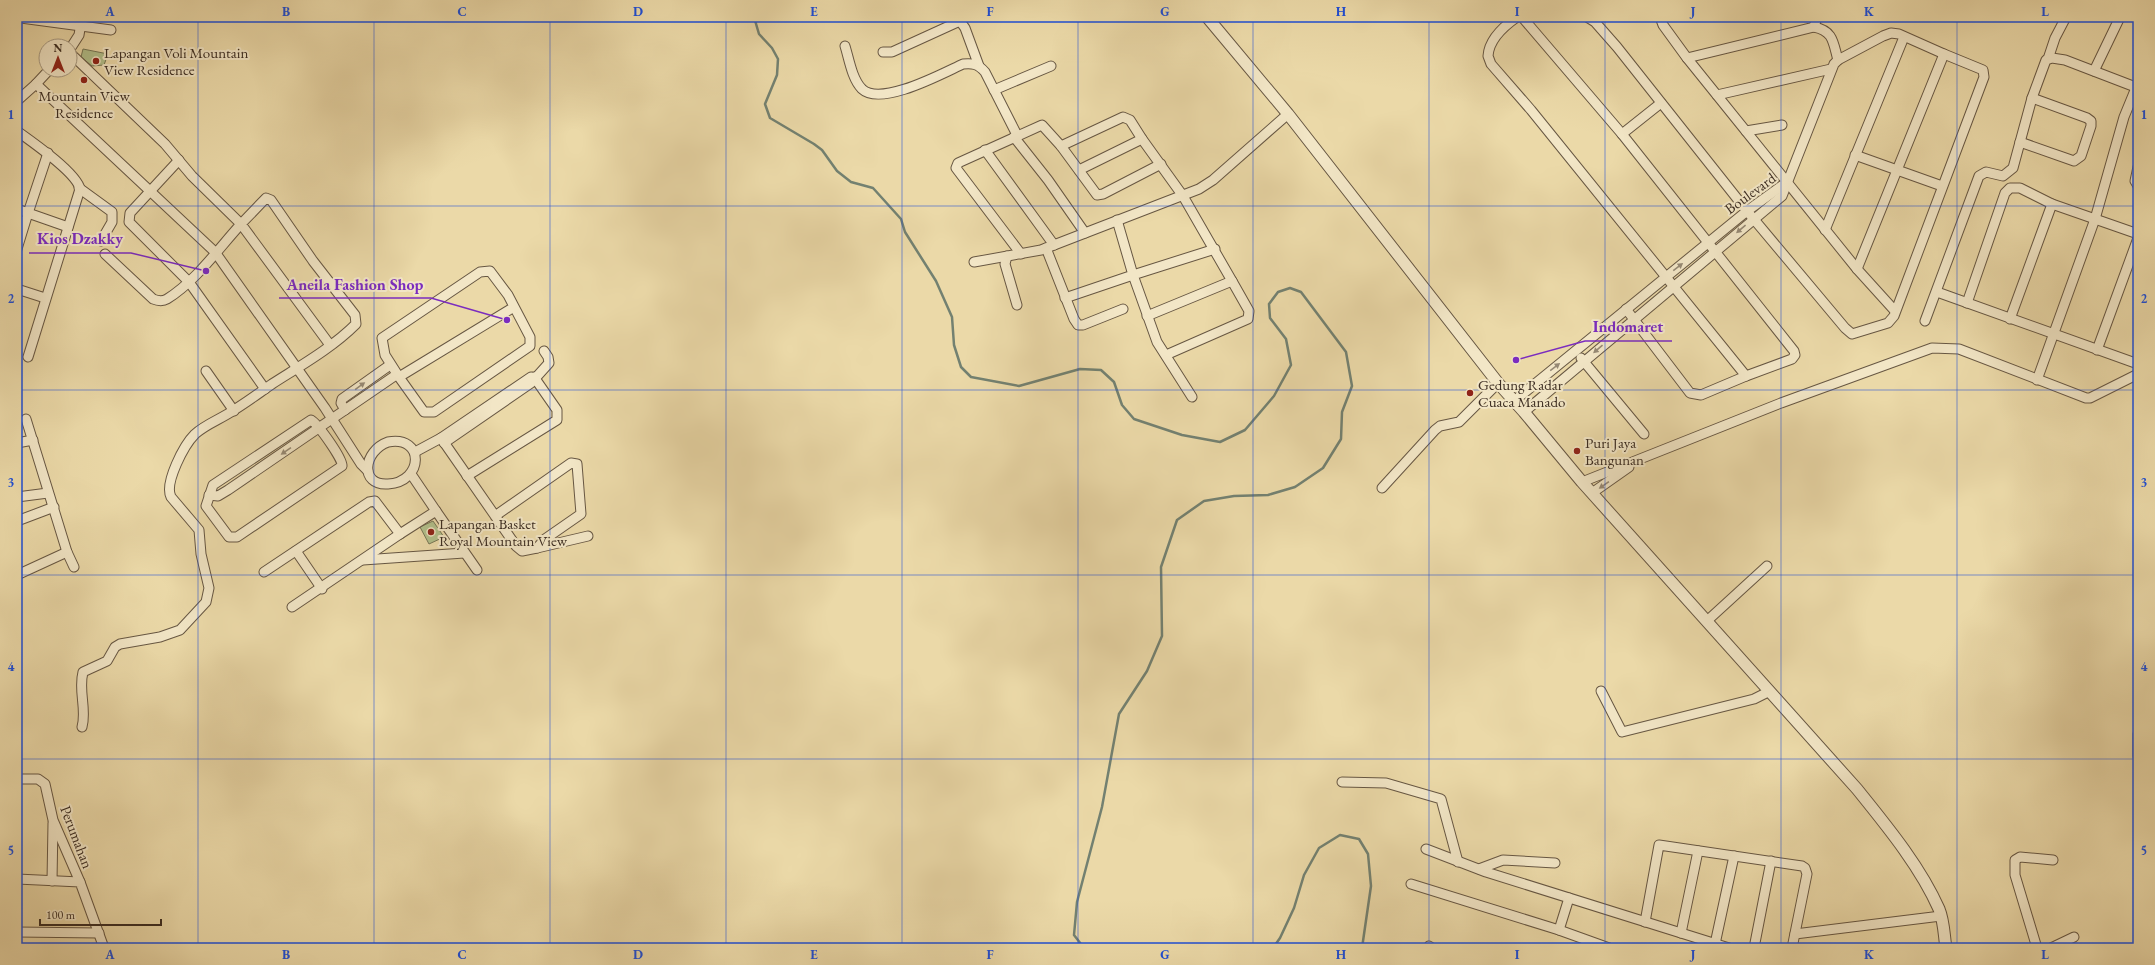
<svg xmlns="http://www.w3.org/2000/svg" width="2155" height="965" font-family="'EB Garamond',serif">
<rect width="100%" height="100%" fill="#ebd9a8"/>
<filter id="stains"><feTurbulence type="fractalNoise" baseFrequency=".005" numOctaves="4"/><feColorMatrix values="0 0 0 0 .2 0 0 0 0 .09 0 0 0 0 .02 0 0 0 .5 -.17"/></filter>
<radialGradient id="worn" r=".72"><stop offset=".6" stop-color="#630" stop-opacity="0"/><stop offset="1" stop-color="#630" stop-opacity=".3"/></radialGradient>
<!-- green -->
<g fill="#b2c08b" stroke="#767656">
<polygon points="83,49 108,54 104,65 92,66 81,57"/>
<polygon points="433,521 444,537 429,544 420,527"/>
</g>
<g fill="none" stroke-linecap="round" stroke-linejoin="round">
<!-- stream -->
<g stroke="#738171" stroke-width="2.5">
<polyline points="754,17 759,34 772,48 778,59 777,75 765,104 770,118 814,144 822,150 837,171 851,182 873,188 901,219 905,232 936,281 952,317 954,345 961,367 971,377 1019,386 1080,369 1101,370 1114,382 1122,405 1134,419 1182,435 1220,442 1245,430 1274,396 1291,365 1286,339 1270,318 1269,304 1278,292 1290,288 1301,292 1346,352 1352,386 1342,412 1341,439 1323,468 1295,487 1268,495 1234,496 1204,501 1177,520 1161,567 1162,636 1147,671 1119,714 1102,807 1077,902 1074,935 1084,948"/>
<polyline points="1273,948 1280,938 1294,908 1304,875 1319,848 1340,835 1359,839 1368,854 1371,886 1362,948"/>
</g>
<!-- minor casing -->
<g stroke="#675743" stroke-width="11">
<g id="minor">
<path d="M1517,17C1504,26 1489,40 1488,56L1491,64L1531,110L1746,376L1701,395L1690,393L1626,309"/>
<polyline points="1522,17 1622,134 1794,351 1795,355 1792,359 1746,376"/>
<polyline points="1587,17 1595,22 1617,47 1747,211 1845,328 1852,334 1888,323 1894,316 1984,77 1983,70 1944,54"/>
<polyline points="1660,17 1663,25 1687,58 1857,269 1895,311"/>
<polyline points="21,18 111,30"/>
<polyline points="1814,27 1817,17"/>
<path d="M845,46C849,59 852,79 862,89C881,107 943,73 963,64C973,63 978,64 985,72L1017,135"/>
<polyline points="70,49 79,35 82,17"/>
<polyline points="883,52 892,52 960,21 965,28 979,66"/>
<path d="M70,53L165,144L192,176L241,224C219,248 195,282 167,299C162,302 158,301 153,299L105,254"/>
<path d="M1687,58L1814,27C1834,31 1833,43 1838,60"/>
<polyline points="2048,59 2055,38 2066,17"/>
<polyline points="2094,71 2120,17"/>
<polyline points="36,84 49,70"/>
<polyline points="994,90 1051,66"/>
<polyline points="1717,95 1831,69"/>
<polyline points="17,101 36,84 215,252 325,408 361,464 368,471"/>
<path d="M17,131C31,141 77,173 80,189L28,357"/>
<polyline points="1746,131 1782,125"/>
<polyline points="1622,134 1661,103"/>
<polyline points="1014,137 1048,180 1085,233"/>
<polyline points="2020,142 2074,161 2081,156 2091,126 2091,121 2087,118 2032,98"/>
<polyline points="1061,146 1123,117 1130,120 1142,139"/>
<polyline points="985,150 1054,245"/>
<polyline points="48,153 28,213 68,227"/>
<polyline points="1855,155 1942,186"/>
<polyline points="179,160 130,213 129,222 189,282 265,389"/>
<polyline points="2138,167 2135,181 2138,186"/>
<polyline points="1079,170 1142,139 1183,196 1232,281 1147,316"/>
<polyline points="79,188 112,212 112,222 101,241"/>
<polyline points="17,209 28,213 17,249"/>
<polyline points="1825,230 1904,37"/>
<polyline points="1046,248 1074,319 1078,325 1083,325 1123,309"/>
<polyline points="1021,254 956,168 958,163 1042,125 1061,146 1097,195 1103,194 1161,164"/>
<polyline points="1007,256 1005,264 1017,305"/>
<polyline points="974,262 1041,250 1199,189 1213,180 1288,114"/>
<polyline points="17,289 45,298"/>
<polyline points="1937,292 2138,364"/>
<polyline points="1065,298 1133,275 1117,220"/>
<polyline points="1967,303 2005,193 2010,188 2020,188 2052,204 2138,234"/>
<polyline points="2010,319 2052,204"/>
<polyline points="1925,321 1979,176 1986,172 2003,176 2013,168 2032,98 2046,60 2052,58 2065,60 2138,88"/>
<polyline points="2097,350 2138,238"/>
<polyline points="1166,355 1248,319 1249,311 1232,281"/>
<polyline points="1581,358 1644,434"/>
<polyline points="206,371 234,411"/>
<polyline points="399,377 385,355 382,338 480,272 490,271 508,295 530,337 530,346 434,412 424,412 399,377 514,307"/>
<polyline points="2037,380 2095,219 2124,117 2138,83"/>
<polyline points="1192,397 1157,342 1133,275 1215,249"/>
<polyline points="1514,401 1747,211 1787,182"/>
<polyline points="345,410 341,403 342,399 390,365"/>
<polyline points="1524,412 1782,196 1834,64 1838,60 1883,36 1891,33 1899,34 1944,54 1857,269"/>
<polyline points="26,419 67,552 74,567"/>
<path d="M311,420C318,424 343,459 342,466L237,537H229L206,506L213,485Z"/>
<polyline points="441,438 516,546 522,551 537,548 545,539 581,514 577,464 571,463 495,516"/>
<path d="M388,442C425,435 424,482 388,484C359,486 363,451 388,442Z"/>
<polyline points="17,443 33,440"/>
<polyline points="444,443 531,383 549,363 548,357 544,351"/>
<polyline points="415,452 441,438 531,377"/>
<polyline points="411,474 436,511"/>
<polyline points="467,476 557,420 557,410 534,377"/>
<polyline points="1582,482 1781,403 1932,348 1959,349 2086,398 2090,398 2138,374"/>
<polyline points="1382,488 1435,430 1440,426 1459,422 1498,383"/>
<polyline points="1592,493 1629,467"/>
<polyline points="209,495 218,496 228,490 396,375"/>
<polyline points="17,497 48,493"/>
<polyline points="17,521 54,507"/>
<polyline points="400,534 436,511 477,570"/>
<polyline points="537,548 588,536"/>
<polyline points="296,551 322,589"/>
<polyline points="363,560 464,553"/>
<polyline points="264,572 369,502 375,501 400,534 292,607"/>
<polyline points="17,575 67,552"/>
<polyline points="1708,620 1767,566"/>
<polyline points="1601,691 1622,732 1754,699 1770,691"/>
<path d="M82,727C87,709 78,691 83,672L107,661L115,647L120,644L160,637L180,630L206,602L209,588L201,554L199,530L171,497C164,483 184,445 195,434C206,424 221,419 234,410C247,402 259,393 272,384C300,366 332,348 356,324L355,315L313,261L271,200L266,198L241,224L330,345"/>
<polyline points="2138,734 2138,756"/>
<polyline points="17,779 38,779 45,784 53,820 80,882"/>
<polyline points="1342,782 1386,783 1441,799 1458,862"/>
<polyline points="1426,849 1486,872 1729,948"/>
<polyline points="1479,869 1503,860 1555,863"/>
<polyline points="17,879 80,882 104,948"/>
<polyline points="52,881 53,823"/>
<polyline points="1411,884 1559,930 1609,948"/>
<polyline points="1645,922 1659,845 1802,866 1805,868 1807,874 1792,948"/>
<polyline points="1559,930 1569,898"/>
<polyline points="17,932 99,933"/>
<polyline points="1681,933 1698,851"/>
<polyline points="1795,934 1941,916"/>
<polyline points="1715,944 1734,856"/>
<polyline points="1429,946 1432,948"/>
<polyline points="1754,948 1771,861"/>
<polyline points="2037,948 2015,875 2015,860 2020,857 2053,860"/>
<polyline points="2051,948 2074,937"/>
</g>
</g>
<!-- tertiary casing -->
<g stroke="#675743" stroke-width="13">
<path id="tertiary" d="M1207,17L1288,114L1498,383L1524,412L1582,482L1857,789C1886,825 1920,866 1939,909C1944,921 1944,935 1946,948"/>
</g>
<!-- minor -->
<use href="#minor" stroke="#f2e6c6" stroke-width="9"/>
<!-- tertiary -->
<use href="#tertiary" stroke="#f2e6c6" stroke-width="11"/>
</g>
<!-- one-way arrows -->
<defs><path id="oneway-solid" d="M-6-.8H1V-3.2L6.5 0L1 3.2V.8H-6Z"/></defs>
<g fill="#968974">
<use href="#oneway-solid" transform="translate(1741 229) rotate(140)"/>
<use href="#oneway-solid" transform="translate(1678 267) rotate(-38)"/>
<use href="#oneway-solid" transform="translate(1598 349) rotate(139)"/>
<use href="#oneway-solid" transform="translate(1555 367) rotate(-37)"/>
<use href="#oneway-solid" transform="translate(360 386) rotate(-36)"/>
<use href="#oneway-solid" transform="translate(286 451) rotate(146)"/>
<use href="#oneway-solid" transform="translate(1604 485) rotate(145)"/>
</g>
<!-- grid -->
<path fill="none" stroke="#1d4ed8" stroke-width="1" stroke-opacity="0.55" d="M198,17V948M374,17V948M550,17V948M726,17V948M902,17V948M1078,17V948M1253,17V948M1429,17V948M1605,17V948M1781,17V948M1957,17V948M17,206H2138M17,390H2138M17,575H2138M17,759H2138"/>
<!-- markers -->
<g fill="#8f2418" stroke="#f2e6c6" stroke-width="1.5">
<circle cx="96" cy="61" r="4"/>
<circle cx="84" cy="80" r="4"/>
<circle cx="1470" cy="393" r="4"/>
<circle cx="1577" cy="451" r="4"/>
<circle cx="431" cy="532" r="4"/>
</g>
<g text-anchor="middle" dominant-baseline="central" stroke-width="4" stroke-linejoin="round" paint-order="stroke">
<!-- poi labels -->
<g font-size="15" fill="#3b2c21" stroke="#f2e6c6" text-anchor="start">
<text x="104" y="52">Lapangan Voli Mountain<tspan x="104" dy="17">View Residence</tspan></text>
<text x="84" y="95" text-anchor="middle">Mountain View<tspan x="84" dy="17">Residence</tspan></text>
<text x="1478" y="384">Gedung Radar<tspan x="1478" dy="17">Cuaca Manado</tspan></text>
<text x="1585" y="442">Puri Jaya<tspan x="1585" dy="17">Bangunan</tspan></text>
<text x="439" y="523">Lapangan Basket<tspan x="439" dy="17">Royal Mountain View</tspan></text>
</g>
<!-- street labels -->
<g font-size="15" fill="#3b2c21" stroke="#f2e6c6">
<text transform="translate(1750 193) rotate(-36)">Boulevard</text>
<text transform="translate(77 837) rotate(69)">Perumahan</text>
</g>
</g>
<!-- callouts -->
<path fill="none" stroke="#7b2cbf" stroke-width="1.5" d="M206 271L131 253H29M507 320L431 298H279M1516 360L1585 341H1672"/>
<g fill="#7b2cbf" stroke="#f2e6c6" stroke-width="1.5">
<circle cx="206" cy="271" r="4"/>
<circle cx="507" cy="320" r="4"/>
<circle cx="1516" cy="360" r="4"/>
</g>
<g font-size="16" text-anchor="middle" font-weight="bold" fill="#7b2cbf" stroke="#f2e6c6" stroke-width="4" stroke-linejoin="round" paint-order="stroke">
<text x="80" y="244">Kios Dzakky</text>
<text x="355" y="290">Aneila Fashion Shop</text>
<text x="1628" y="332">Indomaret</text>
</g>
<!-- margin -->
<rect width="2155" height="965" fill="none" stroke="#ebd9a8" stroke-width="44"/>
<!-- north arrow -->
<g transform="translate(58 58)"><circle r="19" fill="#f2e6c6" stroke="#a99c84"/>
<path d="M0-3L7 15L0 10L-7 15Z" fill="#8f2418"/>
<text y="-6" font-size="11" font-weight="bold" text-anchor="middle" fill="#3b2c21">N</text>
</g>
<!-- scale -->
<path d="M40 919v6h121v-6" fill="none" stroke="#3b2c21" stroke-width="2"/>
<text x="46" y="919" font-size="12" fill="#3b2c21" stroke="#f2e6c6" stroke-width="3" paint-order="stroke">100 m</text>
<rect x="22" y="22" width="2111" height="921" fill="none" stroke="#1d4ed8" stroke-width="1.5"/>
<g font-size="13" text-anchor="middle" font-weight="bold" fill="#1d4ed8">
<text x="110" y="16">A</text>
<text x="286" y="16">B</text>
<text x="462" y="16">C</text>
<text x="638" y="16">D</text>
<text x="814" y="16">E</text>
<text x="990" y="16">F</text>
<text x="1165" y="16">G</text>
<text x="1341" y="16">H</text>
<text x="1517" y="16">I</text>
<text x="1693" y="16">J</text>
<text x="1869" y="16">K</text>
<text x="2045" y="16">L</text>
<text x="11" y="119">1</text>
<text x="2144" y="119">1</text>
<text x="11" y="303">2</text>
<text x="2144" y="303">2</text>
<text x="11" y="487">3</text>
<text x="2144" y="487">3</text>
<text x="11" y="671">4</text>
<text x="2144" y="671">4</text>
<text x="11" y="855">5</text>
<text x="2144" y="855">5</text>
<text x="110" y="959">A</text>
<text x="286" y="959">B</text>
<text x="462" y="959">C</text>
<text x="638" y="959">D</text>
<text x="814" y="959">E</text>
<text x="990" y="959">F</text>
<text x="1165" y="959">G</text>
<text x="1341" y="959">H</text>
<text x="1517" y="959">I</text>
<text x="1693" y="959">J</text>
<text x="1869" y="959">K</text>
<text x="2045" y="959">L</text>
</g>
<rect width="100%" height="100%" filter="url(#stains)"/>
<rect width="100%" height="100%" fill="url(#worn)"/>
</svg>
